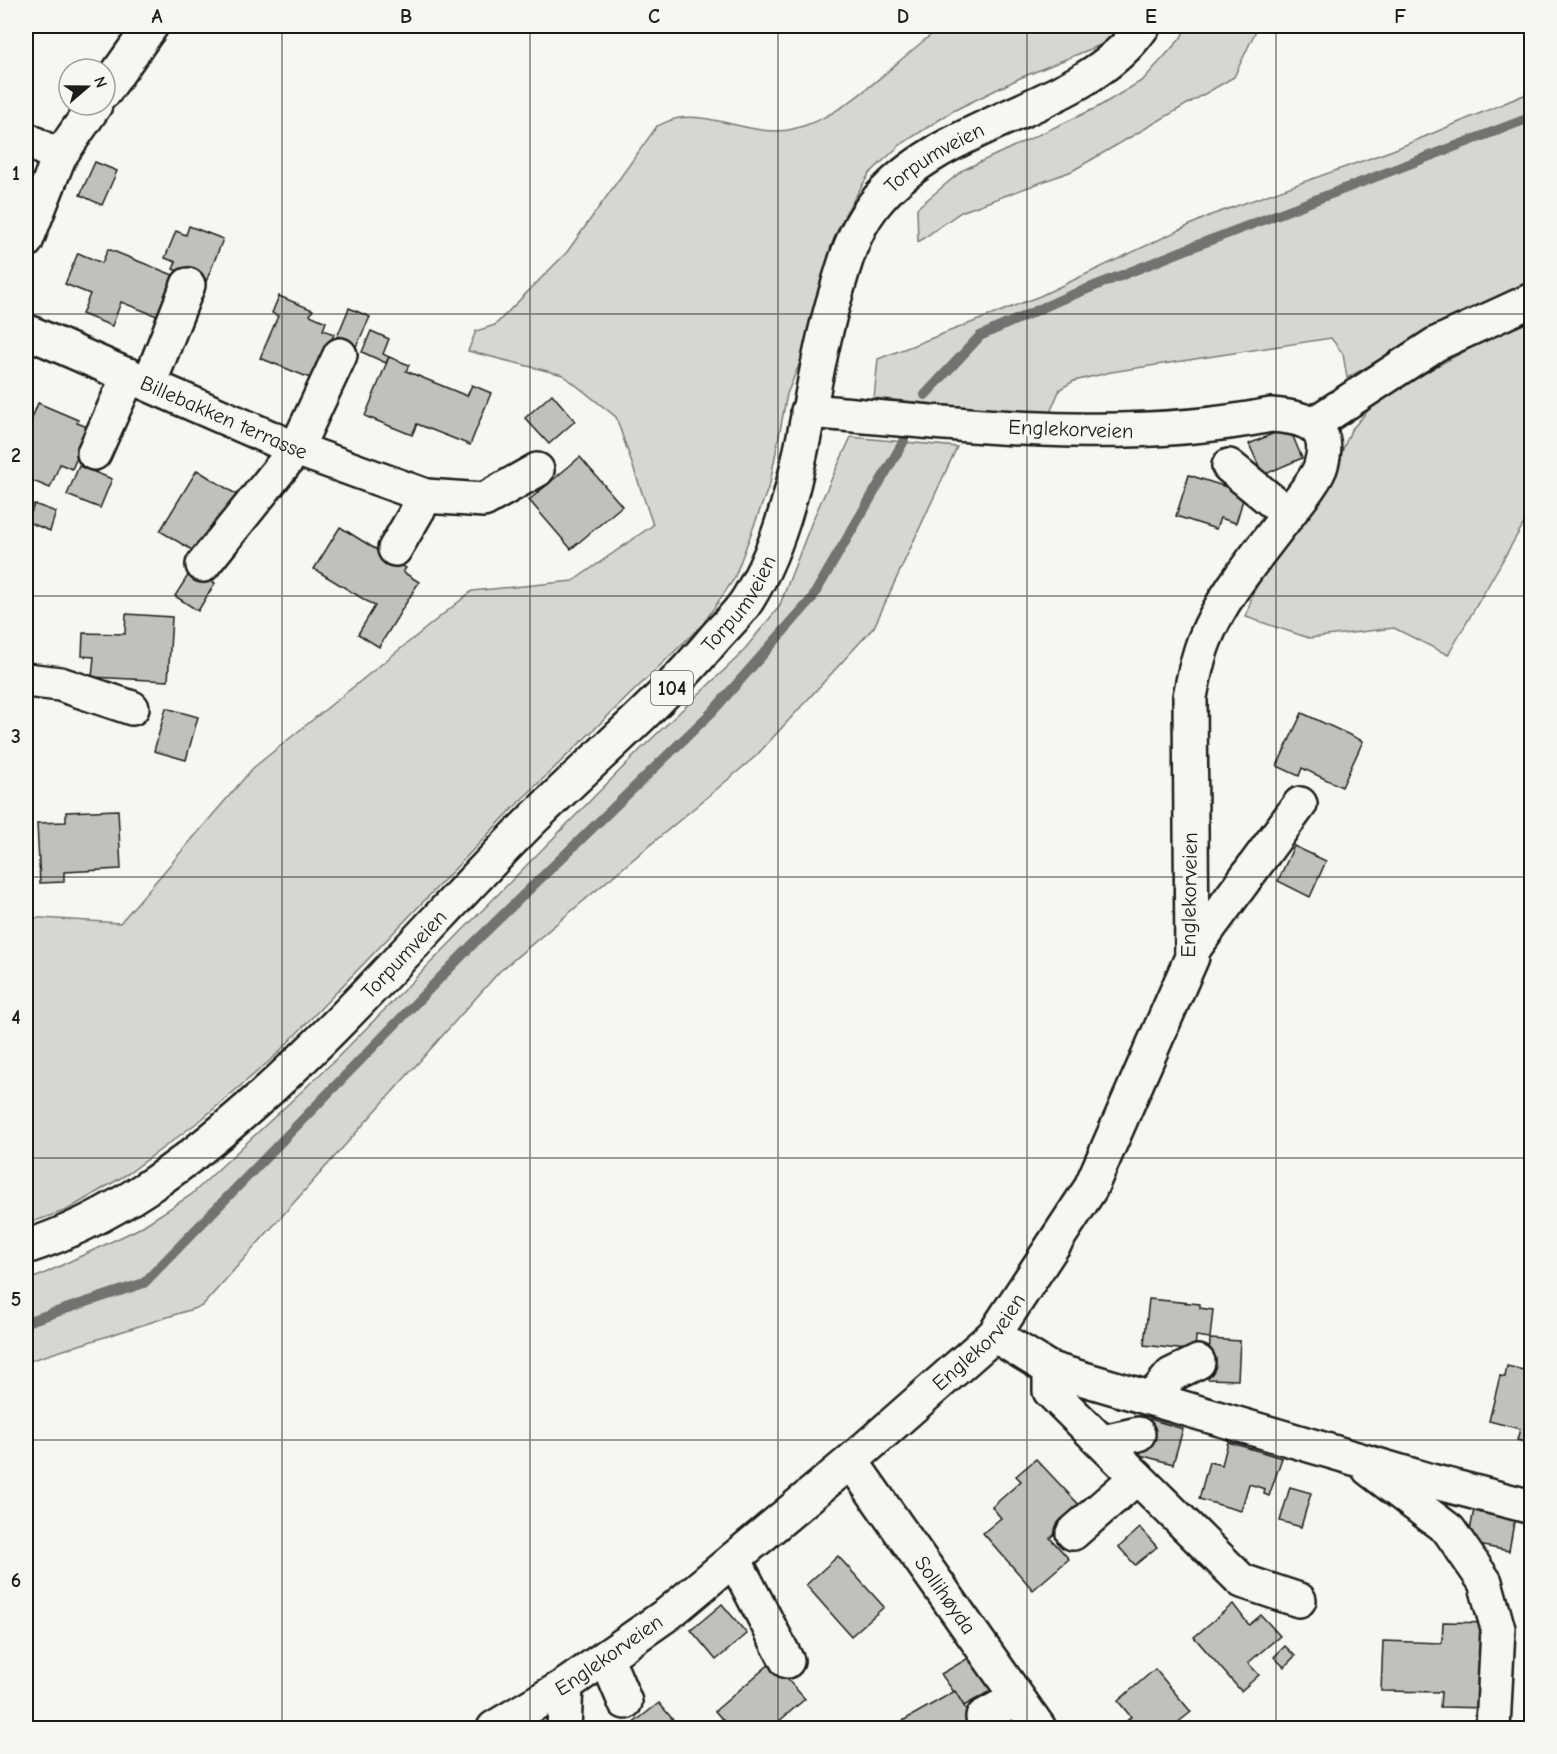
<svg xmlns="http://www.w3.org/2000/svg" width="1557" height="1754" font-family="'Comic Neue',sans-serif">
<rect width="100%" height="100%" fill="#f6f6f2"/>
<filter id="ink" filterUnits="userSpaceOnUse"><feTurbulence type="fractalNoise" baseFrequency=".0167" numOctaves="2"/><feDisplacementMap in="SourceGraphic" scale="12" xChannelSelector="R" yChannelSelector="G"/><feConvolveMatrix kernelMatrix="1 2 1 2 8 2 1 2 1" color-interpolation-filters="sRGB"/></filter>
<g filter="url(#ink)">
<!-- green -->
<g fill="#d6d6d2" stroke="#797977" stroke-width="1.5">
<path d="M943,26H1122L1105,43L1020,78L953,111L900,145L869,174L845,214L808,343L787,394L770,483L734,579L703,624L519,802L274,1057L202,1119L129,1173L67,1210L26,1224V917L120,923L253,768L472,591L573,581L653,525L616,417L563,375L468,351L476,331L495,325L567,252L657,126C664,123 672,119 679,118C714,113 757,138 793,129C852,115 895,59 943,26Z"/>
<polygon points="1187,26 1258,26 1234,77 1072,171 961,212 918,242 917,208 963,170 1098,107 1143,80 1180,39"/>
<polygon points="1531,92 1531,280 1449,321 1347,378 1343,354 1331,338 1111,372 1074,381 1060,389 1049,415 874,398 878,359 1040,296 1211,215 1393,150"/>
<polygon points="1531,316 1531,511 1448,655 1394,628 1309,638 1246,617 1253,593 1292,528 1323,497 1351,430 1374,404 1437,366"/>
<polygon points="851,437 957,447 874,627 756,756 499,972 202,1306 26,1362 26,1280 39,1276 138,1229 191,1195 333,1062 643,747 739,656 779,607 813,519"/>
</g>
<g fill="none" stroke-linecap="round" stroke-linejoin="round">
<!-- stream -->
<g stroke="#727271" stroke-width="10">
<polyline points="925,395 980,336 1062,299 1195,246 1532,117"/>
<polyline points="26,1322 144,1283 474,943 712,712 811,600 904,441"/>
</g>
</g>
<!-- building -->
<g fill="#c0c0bd" stroke="#1c1c1c" stroke-width="1.5">
<polygon points="95,162 117,171 102,205 80,195"/>
<polygon points="189,226 223,239 206,282 173,269 176,262 165,258 176,231 186,235"/>
<polygon points="108,249 173,275 157,316 121,302 112,326 82,314 90,294 65,284 78,253 102,263"/>
<polygon points="279,296 313,310 310,315 326,322 323,330 334,334 315,380 260,358 278,316 272,313"/>
<polygon points="349,308 370,317 354,351 335,342"/>
<polygon points="371,331 389,339 383,354 389,357 386,363 362,352"/>
<polygon points="389,357 409,365 406,371 467,396 472,385 491,393 470,445 417,424 412,435 365,416"/>
<polygon points="552,394 575,421 549,444 525,418"/>
<polygon points="38,403 78,420 77,423 90,428 72,469 60,464 50,488 26,478 26,480 26,434"/>
<polygon points="1289,427 1302,458 1263,475 1249,444"/>
<polygon points="580,457 622,506 571,549 529,500"/>
<polygon points="79,466 112,479 100,508 67,495"/>
<polygon points="197,470 239,496 226,517 221,514 197,553 160,531"/>
<polygon points="1189,475 1245,493 1236,523 1220,518 1216,529 1176,516"/>
<polygon points="34,504 56,512 50,531 28,522"/>
<polygon points="340,527 406,568 403,572 419,582 379,647 358,634 375,606 314,569"/>
<polygon points="192,569 215,583 198,611 175,596"/>
<polygon points="126,614 172,617 168,681 92,677 94,657 82,656 83,633 125,634"/>
<polygon points="166,708 198,717 186,760 154,751"/>
<polygon points="1302,713 1363,741 1342,787 1302,768 1299,776 1277,766"/>
<polygon points="118,810 121,869 64,872 64,882 40,883 37,823 66,822 66,812"/>
<polygon points="1294,846 1326,861 1310,897 1278,881"/>
<polygon points="1149,1299 1200,1304 1200,1308 1213,1310 1210,1338 1196,1336 1195,1351 1144,1345"/>
<polygon points="1210,1339 1240,1341 1238,1380 1208,1379"/>
<polygon points="1507,1366 1532,1372 1532,1444 1517,1440 1520,1429 1489,1421 1500,1376 1505,1377"/>
<polygon points="1150,1419 1183,1429 1173,1464 1140,1455"/>
<polygon points="1228,1442 1282,1458 1269,1496 1264,1494 1265,1489 1249,1484 1241,1511 1199,1499 1209,1462 1222,1465"/>
<polygon points="1036,1459 1083,1509 1050,1538 1069,1559 1033,1590 983,1533 1001,1518 992,1507 1021,1481 1016,1476"/>
<polygon points="1290,1487 1311,1493 1301,1527 1280,1521"/>
<polygon points="1475,1503 1516,1511 1509,1551 1468,1543"/>
<polygon points="1140,1528 1157,1547 1135,1565 1119,1547"/>
<polygon points="838,1556 884,1607 851,1636 806,1585"/>
<polygon points="722,1604 747,1634 716,1660 691,1630"/>
<polygon points="1233,1604 1249,1625 1261,1615 1280,1636 1248,1663 1259,1675 1241,1691 1194,1637"/>
<polygon points="1443,1622 1492,1623 1490,1708 1440,1707 1441,1692 1381,1691 1383,1641 1442,1643"/>
<polygon points="1285,1646 1295,1656 1284,1667 1274,1657"/>
<polygon points="972,1656 992,1690 964,1706 941,1674"/>
<polygon points="772,1662 805,1699 771,1728 730,1728 715,1711"/>
<polygon points="1155,1669 1191,1712 1171,1728 1126,1728 1123,1724 1131,1717 1118,1701"/>
<polygon points="955,1691 977,1728 890,1728"/>
<polygon points="659,1703 680,1728 627,1728"/>
</g>
<g fill="none" stroke-linecap="round" stroke-linejoin="round">
<!-- minor casing -->
<g stroke="#1c1c1c" stroke-width="38">
<g id="minor">
<polyline points="105,91 151,26"/>
<polyline points="26,139 59,157 26,241"/>
<polyline points="59,157 95,105"/>
<path id="s1" d="M26,331L296,449L426,496L484,500L537,470"/>
<polyline points="149,384 188,285"/>
<polyline points="1312,425 1436,344 1532,300"/>
<polyline points="94,453 129,375"/>
<polyline points="1229,466 1288,514"/>
<polyline points="395,549 426,496"/>
<polyline points="203,565 296,449 340,355"/>
<polyline points="26,680 60,684 132,708"/>
<polyline points="1192,951 1300,804"/>
<polyline points="994,1335 1050,1369 1435,1482 1532,1507"/>
<polyline points="1050,1369 1050,1391 1242,1581 1299,1600"/>
<polyline points="1152,1398 1171,1375 1198,1362"/>
<polyline points="1103,1442 1138,1434"/>
<path id="s2" d="M851,1461L1039,1728"/>
<polyline points="1369,1469 1449,1530 1485,1582 1498,1629 1493,1728"/>
<polyline points="1073,1533 1137,1477"/>
<polyline points="734,1559 787,1661"/>
<polyline points="606,1657 625,1702"/>
<polyline points="983,1717 1017,1698"/>
<path id="s3" d="M494,1728L566,1685L669,1613L851,1461L994,1335L1090,1189L1192,957L1190,697C1194,677 1197,658 1205,639C1221,599 1251,563 1277,529C1287,515 1318,479 1321,465C1333,424 1303,417 1271,415C1118,445 963,424 808,411"/>
<polyline points="564,1728 566,1685"/>
</g>
</g>
<!-- major casing -->
<g stroke="#1c1c1c" stroke-width="38">
<g id="major">
<path id="s4" d="M26,1247C113,1219 183,1166 251,1106C346,1022 429,925 518,834C582,768 655,710 714,639C725,626 739,614 748,599C804,508 805,393 836,293C845,261 853,232 873,206C940,118 1083,113 1143,26"/>
</g>
</g>
<!-- minor -->
<use href="#minor" stroke="#f6f6f2" stroke-width="33"/>
<!-- major -->
<use href="#major" stroke="#f6f6f2" stroke-width="33"/>
</g>
</g>
<!-- grid -->
<path fill="none" stroke="#1c1c1c" stroke-width="1.5" stroke-opacity="0.55" d="M282,26V1728M530,26V1728M778,26V1728M1027,26V1728M1276,26V1728M26,314H1532M26,596H1532M26,877H1532M26,1158H1532M26,1440H1532"/>
<g text-anchor="middle" dominant-baseline="central" stroke-width="6" stroke-linejoin="round" paint-order="stroke">
<!-- shield labels -->
<rect fill="#f6f6f2" stroke="#5d5d5c" stroke-width="1.5" x="651" y="671" width="42" height="34" rx="4.5"/>
<g font-size="20" font-weight="bold" fill="#1c1c1c">
<text x="672" y="688">104</text>
</g>
<!-- street labels -->
<g font-size="21" fill="#1c1c1c" stroke="#f6f6f2">
<text stroke="none"><textPath href="#s4" startOffset="1472">Torpumveien</textPath></text>
<text stroke="none"><textPath href="#s1" startOffset="216">Billebakken terrasse</textPath></text>
<text transform="translate(1071 429) rotate(2)">Englekorveien</text>
<text stroke="none"><textPath href="#s4" startOffset="969">Torpumveien</textPath></text>
<text transform="translate(1189 895) rotate(-89)">Englekorveien</text>
<text stroke="none"><textPath href="#s4" startOffset="483">Torpumveien</textPath></text>
<text stroke="none"><textPath href="#s3" startOffset="622">Englekorveien</textPath></text>
<text stroke="none"><textPath href="#s2" startOffset="164">Sollihøyda</textPath></text>
<text stroke="none"><textPath href="#s3" startOffset="136">Englekorveien</textPath></text>
</g>
</g>
<!-- margin -->
<rect width="1557" height="1754" fill="none" stroke="#f6f6f2" stroke-width="66"/>
<!-- north arrow -->
<g transform="translate(87 87) rotate(70)"><circle r="28" fill="#f6f6f2" stroke="#9f9f9c" stroke-width="1.5"/>
<path d="M0-4.5L10 22L0 15L-10 22Z" fill="#1c1c1c"/>
<text y="-9" font-size="16" font-weight="bold" text-anchor="middle" fill="#1c1c1c">N</text>
</g>
<rect x="33" y="33" width="1491" height="1688" fill="none" stroke="#1c1c1c" stroke-width="2"/>
<g font-size="20" text-anchor="middle" font-weight="bold" fill="#1c1c1c">
<text x="157" y="23">A</text>
<text x="406" y="23">B</text>
<text x="654" y="23">C</text>
<text x="903" y="23">D</text>
<text x="1151" y="23">E</text>
<text x="1400" y="23">F</text>
<text x="16" y="180">1</text>
<text x="16" y="462">2</text>
<text x="16" y="743">3</text>
<text x="16" y="1024">4</text>
<text x="16" y="1306">5</text>
<text x="16" y="1587">6</text>
</g>
</svg>
